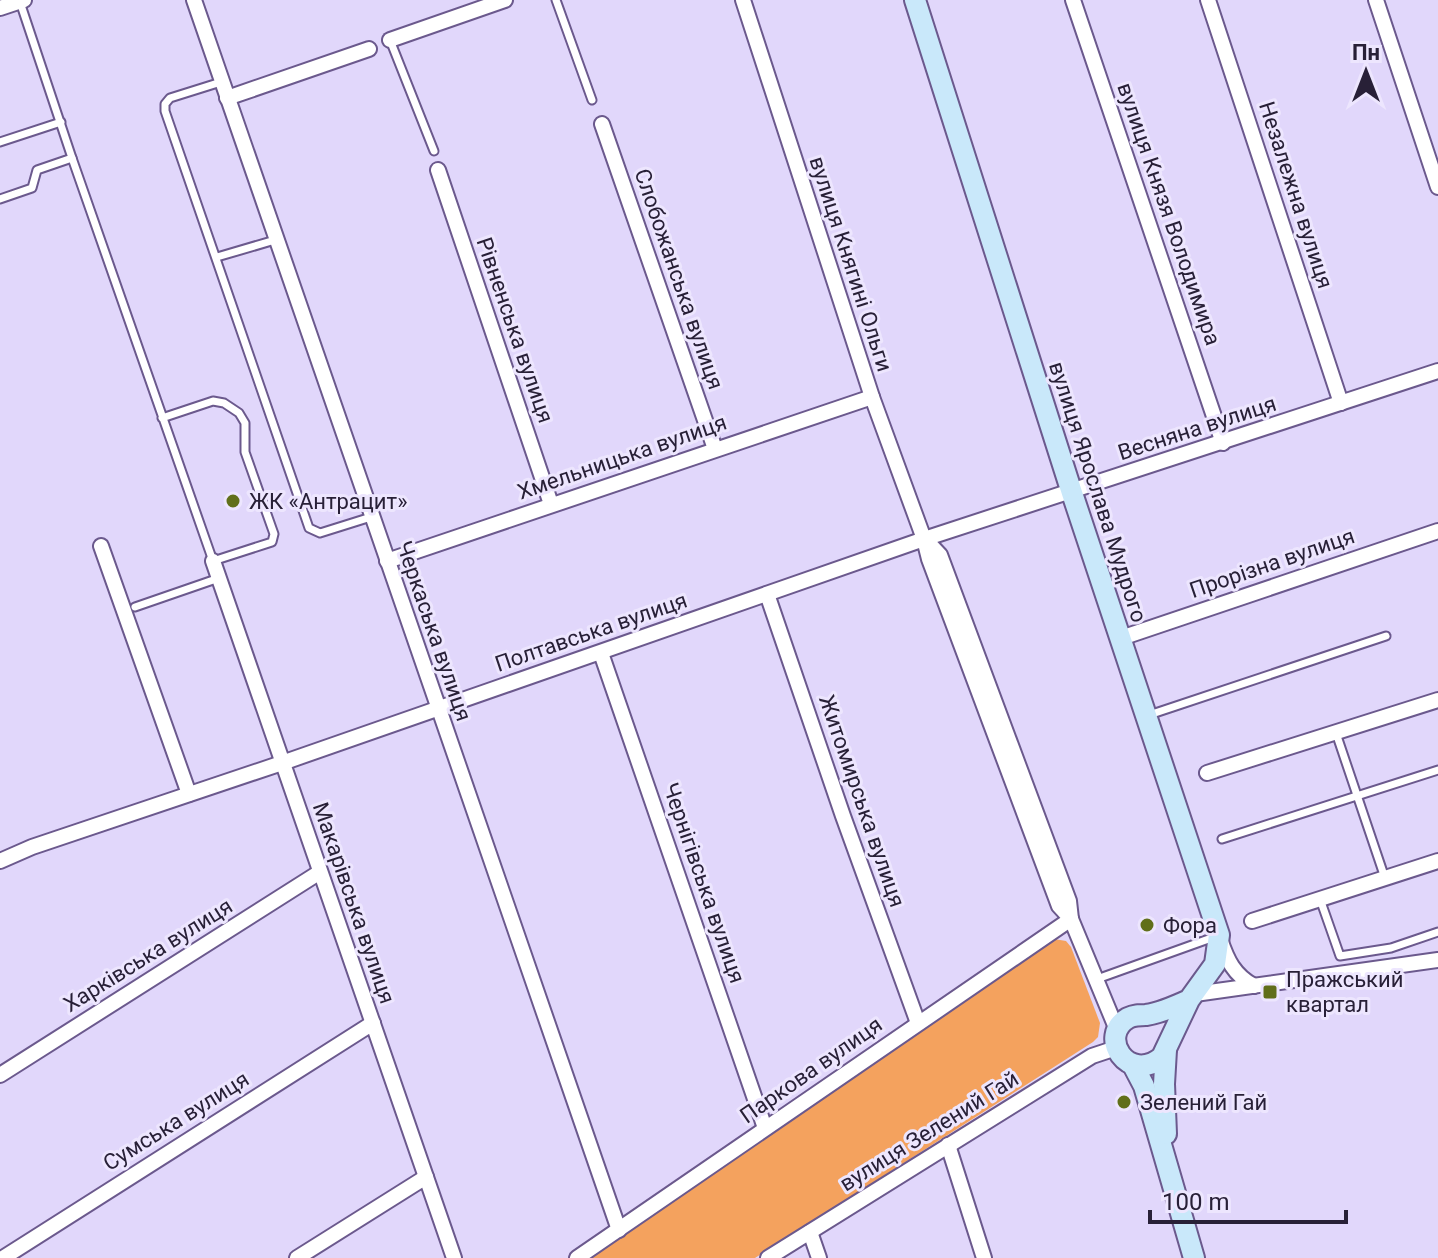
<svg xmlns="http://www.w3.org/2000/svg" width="1438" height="1258" font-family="Roboto,sans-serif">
<rect width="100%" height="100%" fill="#e1d7fb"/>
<!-- green -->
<polygon fill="#f4a25e" points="1054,939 1066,941 1071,947 1100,1023 1098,1037 1093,1042 755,1258 588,1258"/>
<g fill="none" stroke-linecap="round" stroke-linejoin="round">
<!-- lane casing -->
<g stroke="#6b598d" stroke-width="11">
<g id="lane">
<polyline points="556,0 592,100"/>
<polyline points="390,40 434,151"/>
<polyline points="221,82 170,98 165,104 165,111 309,528 320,533 371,517"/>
<polyline points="0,142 61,122"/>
<polyline points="72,158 213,561 272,542 274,534 245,452 245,423 239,413 224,403 213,401 162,418"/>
<polyline points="0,199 32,188 37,170 72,158 20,2"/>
<polyline points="217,257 275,240"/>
<polyline points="135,607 219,578"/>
<polyline points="1149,715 1386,636"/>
<polyline points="1336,733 1385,878"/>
<polyline points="1222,839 1438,770"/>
<polyline points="1320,899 1340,956 1391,948 1438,932"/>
<polyline points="1097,979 1217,936"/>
</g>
</g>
<!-- street casing -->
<g stroke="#6b598d" stroke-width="18">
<g id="street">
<polyline points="194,0 619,1230"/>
<polyline points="743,0 872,397 924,539 929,559 1059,906 1071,919"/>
<polyline points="1073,0 1223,443"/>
<polyline points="1208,0 1341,403"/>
<polyline points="1376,0 1438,187"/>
<polyline points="0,8 24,0"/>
<polyline points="390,40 505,0"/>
<polyline points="227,98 369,49"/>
<polyline points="602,124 715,449"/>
<polyline points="438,170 551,504"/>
<polyline points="925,539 940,555 1069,901 1071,919 1117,1030"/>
<polyline points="101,546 189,794"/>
<polyline points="213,561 454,1258"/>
<polyline points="387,561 872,397"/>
<polyline points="767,594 843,816 918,1023"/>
<polyline points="1121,638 1438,531"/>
<polyline points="601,653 765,1128"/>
<polyline points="1207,773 1438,700"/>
<polyline points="0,861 32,847 282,763 924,539 1438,371"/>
<polyline points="1252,921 1438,861"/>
<path d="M1220,939C1227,960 1234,975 1254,986"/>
<polyline points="1195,994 1438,960"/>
<polyline points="0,1075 320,872"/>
<polyline points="948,1145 984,1258"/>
<polyline points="810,1232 819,1258"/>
<polyline points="3,1258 373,1023"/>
<polyline points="297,1258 426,1177"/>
<polyline points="577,1258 1071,919"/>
<polyline points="768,1258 1092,1056 1116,1048"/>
</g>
</g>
<!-- secondary casing -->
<g stroke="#6b598d" stroke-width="24">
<g id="secondary">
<path d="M915,0L1072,493L1219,935L1215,964L1189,1000L1162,1057C1128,1085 1097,1036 1128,1018C1134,1015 1139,1015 1146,1015C1160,1013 1176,1006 1189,1000"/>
<polyline points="1133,1065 1144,1086 1194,1258"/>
<polyline points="1166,1134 1164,1084 1166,1050"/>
</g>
</g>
<!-- lane -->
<use href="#lane" stroke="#fff" stroke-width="7"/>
<!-- street -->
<use href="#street" stroke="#fff" stroke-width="14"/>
<!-- secondary -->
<use href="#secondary" stroke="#c9e8fa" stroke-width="20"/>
</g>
<!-- markers -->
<g fill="#616f1a" stroke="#ede6fe" stroke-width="3">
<circle cx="233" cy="501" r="8"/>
<circle cx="1147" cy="925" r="8"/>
<rect x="1262" y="984" width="16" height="16" rx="4"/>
<circle cx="1124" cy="1102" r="8"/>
</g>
<g text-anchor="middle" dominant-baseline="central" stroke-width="6" stroke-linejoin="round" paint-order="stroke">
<!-- street labels -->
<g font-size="22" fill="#282037" stroke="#ede6fe">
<text transform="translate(1296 195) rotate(72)">Незалежна вулиця</text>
<text transform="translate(1169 214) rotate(71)">вулиця Князя Володимира</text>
<text transform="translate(851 264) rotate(72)">вулиця Княгині Ольги</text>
<text transform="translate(679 279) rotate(71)">Слобожанська вулиця</text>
<text transform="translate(515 330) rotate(71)">Рівненська вулиця</text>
<text transform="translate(1197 428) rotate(-18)">Весняна вулиця</text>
<text transform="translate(622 457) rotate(-19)">Хмельницька вулиця</text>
<text transform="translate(1098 492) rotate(72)">вулиця Ярослава Мудрого</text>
<text transform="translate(1272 563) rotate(-19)">Прорізна вулиця</text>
<text transform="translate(434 631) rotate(71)">Черкаська вулиця</text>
<text transform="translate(591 632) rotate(-19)">Полтавська вулиця</text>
<text transform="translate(862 801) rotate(71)">Житомирська вулиця</text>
<text transform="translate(704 883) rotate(71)">Чернігівська вулиця</text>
<text transform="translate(354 903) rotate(71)">Макарівська вулиця</text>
<text transform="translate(148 955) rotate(-32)">Харківська вулиця</text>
<text transform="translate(811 1070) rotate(-35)">Паркова вулиця</text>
<text transform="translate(176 1121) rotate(-32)">Сумська вулиця</text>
<text transform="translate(929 1131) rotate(-32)">вулиця Зелений Гай</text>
</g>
<!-- poi labels -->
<g font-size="22" fill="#282037" stroke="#ede6fe" text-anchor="start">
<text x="249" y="501">ЖК «Антрацит»</text>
<text x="1163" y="925">Фора</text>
<text x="1286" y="979">Пражський<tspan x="1286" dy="25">квартал</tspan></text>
<text x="1140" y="1102">Зелений Гай</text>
</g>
</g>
<!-- north arrow -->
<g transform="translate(1366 72)" stroke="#ede6fe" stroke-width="6" paint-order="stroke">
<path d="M0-6L14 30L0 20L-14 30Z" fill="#282037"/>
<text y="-12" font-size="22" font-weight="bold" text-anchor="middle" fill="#282037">Пн</text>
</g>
<!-- scale -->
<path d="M1150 1210v12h196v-12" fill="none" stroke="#282037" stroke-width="4"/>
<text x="1162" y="1210" font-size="24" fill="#282037" stroke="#ede6fe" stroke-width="6" paint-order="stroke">100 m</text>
</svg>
